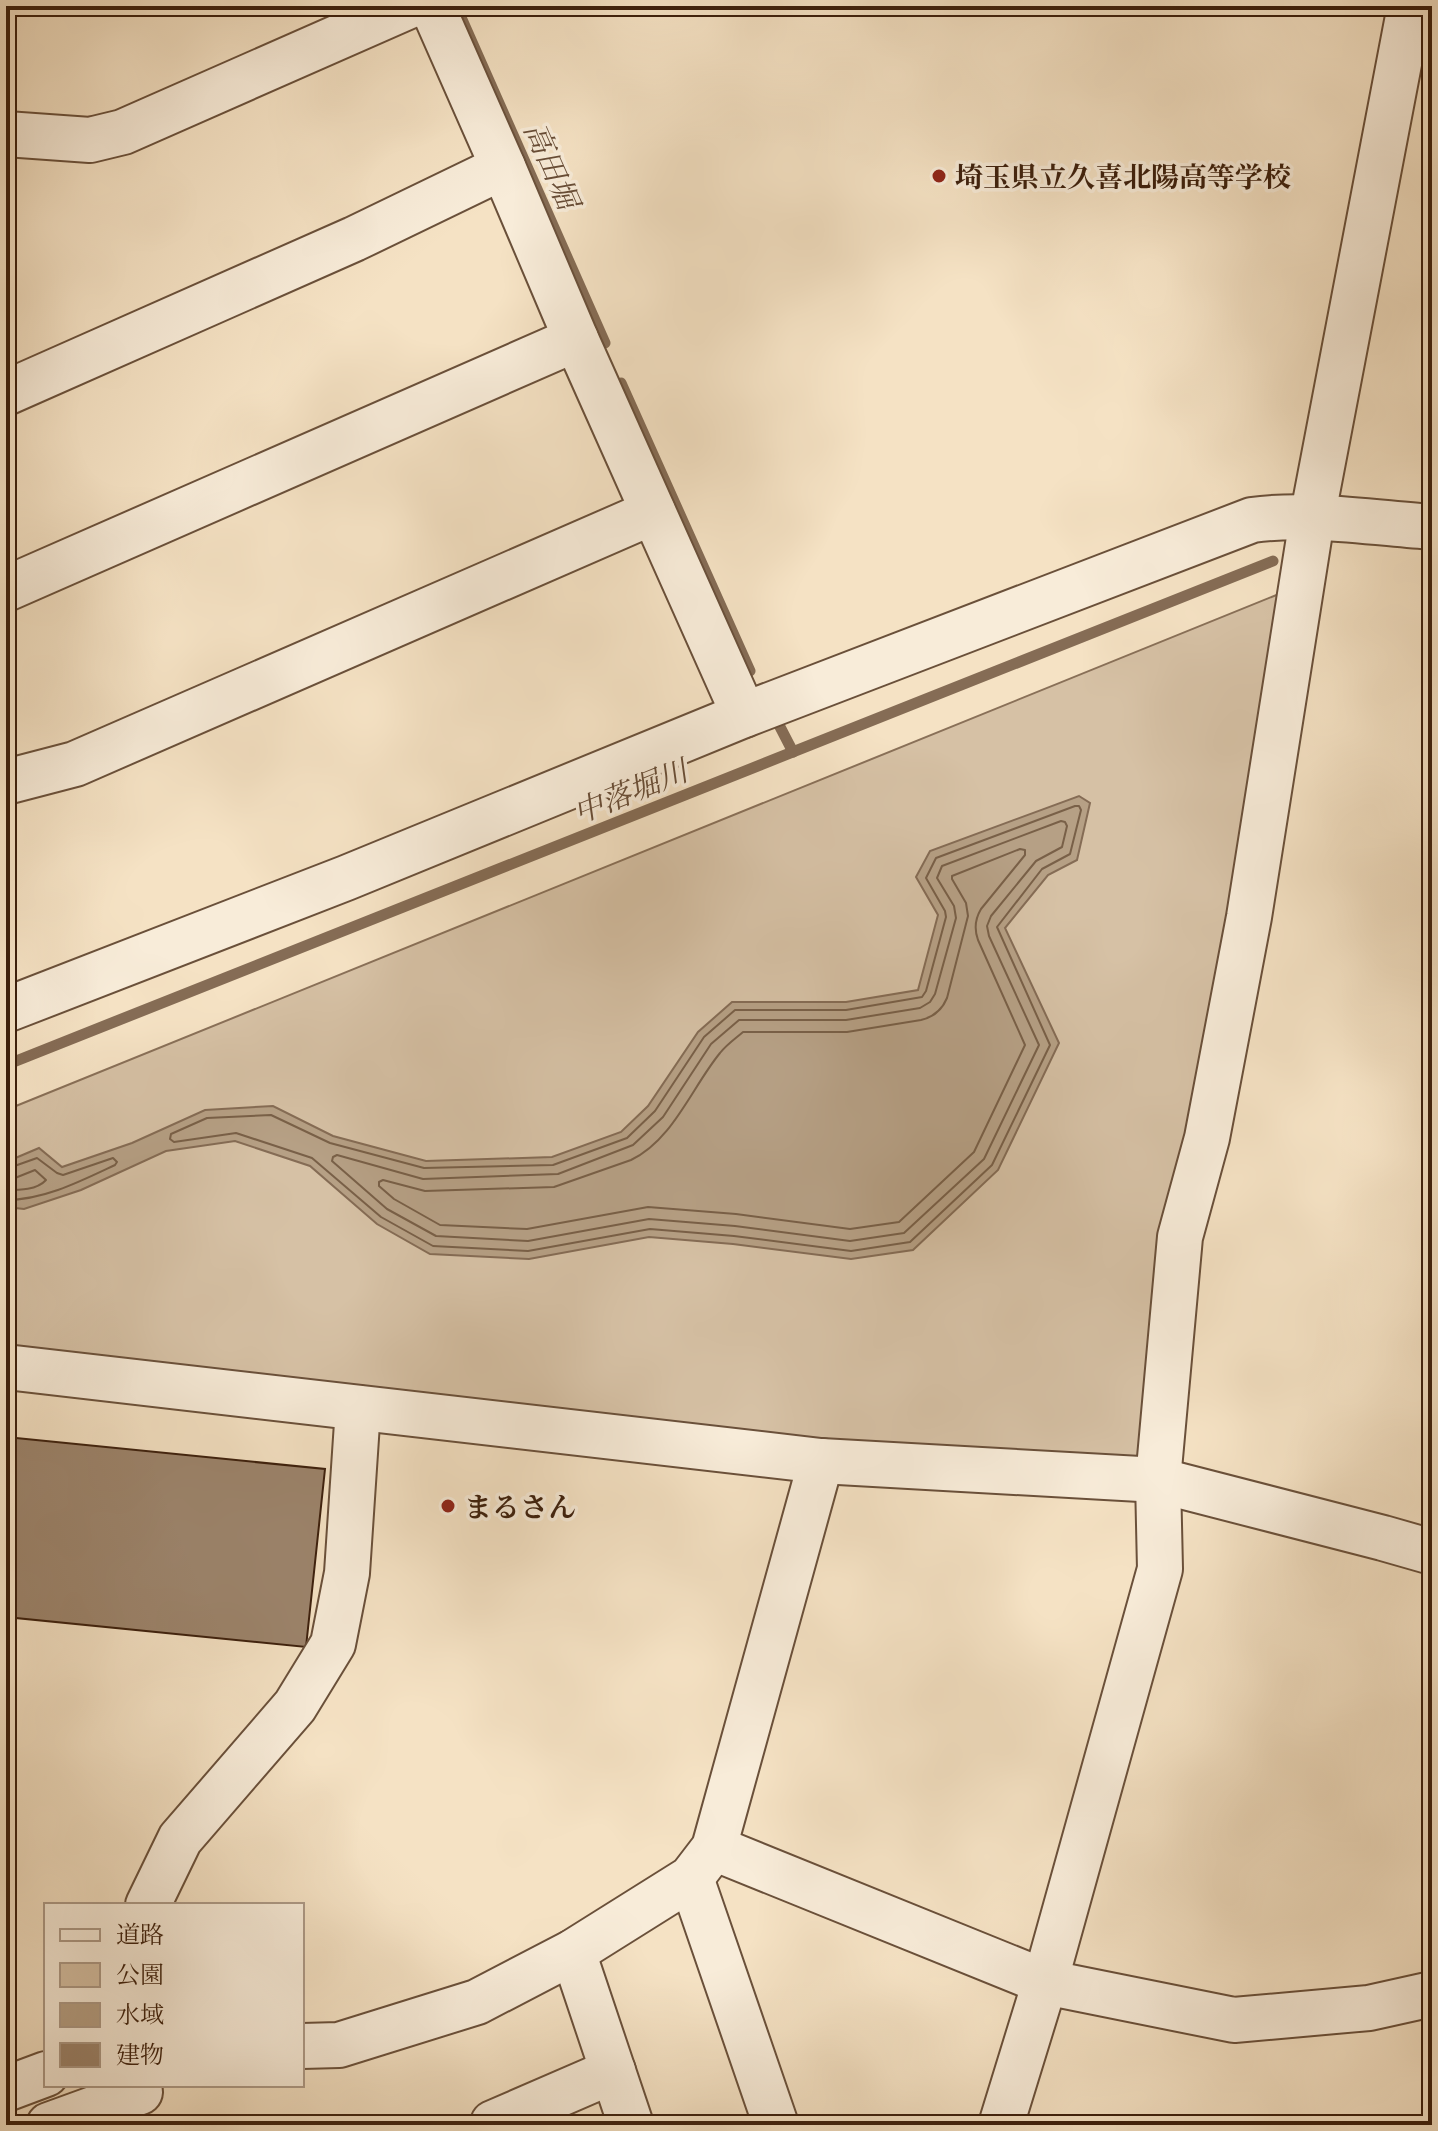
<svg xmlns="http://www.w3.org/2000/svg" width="1438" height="2131" font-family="'Gentium Book Plus','Noto Serif JP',serif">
<rect width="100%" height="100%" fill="#f5e2c4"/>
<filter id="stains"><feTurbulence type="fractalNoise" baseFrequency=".0025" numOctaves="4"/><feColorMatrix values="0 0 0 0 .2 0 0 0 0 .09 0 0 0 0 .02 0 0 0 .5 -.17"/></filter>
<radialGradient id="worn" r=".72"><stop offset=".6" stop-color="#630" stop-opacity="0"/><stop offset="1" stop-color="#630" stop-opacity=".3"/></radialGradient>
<!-- green -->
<polygon fill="#d6c1a5" stroke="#897058" stroke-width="2" points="1301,585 1158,1480 6,1367 6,1110"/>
<!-- water -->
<polygon fill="#b6a085" stroke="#856c55" stroke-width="2" points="1079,796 1090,803 1077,860 1048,875 1005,928 1059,1043 998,1170 913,1250 851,1259 733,1244 649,1237 529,1259 430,1254 377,1224 310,1166 235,1141 166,1151 81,1190 24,1209 6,1207 6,1162 39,1148 62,1167 132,1143 205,1110 273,1106 333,1136 426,1161 552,1157 621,1132 648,1106 698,1032 732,1002 846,1002 918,990 938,915 916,877 930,851"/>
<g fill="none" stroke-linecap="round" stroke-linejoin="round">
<!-- shore -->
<g stroke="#796048" stroke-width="2">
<polygon points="1075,806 1079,806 1081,810 1070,854 1042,869 997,927 1050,1045 992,1165 910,1242 851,1251 734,1236 650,1229 528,1251 433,1246 381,1217 312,1158 236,1133 174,1142 170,1139 171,1134 207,1118 271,1115 330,1143 424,1168 553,1165 627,1138 655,1111 704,1037 735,1010 846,1010 922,997 926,991 946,917 945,911 926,878 936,858"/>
<polygon points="1061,821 1065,822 1067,826 1062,847 1036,861 991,916 987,926 989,936 1039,1045 984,1159 904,1233 850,1241 735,1226 649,1219 528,1241 436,1236 387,1209 332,1161 333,1157 337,1155 423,1179 558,1174 633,1145 663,1117 711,1044 739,1020 846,1020 920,1008 930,1002 935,994 956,918 954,906 937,878 942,866"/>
<path d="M1020,849L1025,850V855L981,909C975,919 974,929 978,940L1025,1045L974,1152L899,1222L850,1229L736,1214L648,1207L527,1229L440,1225L394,1199L379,1186V1182L383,1180L425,1191L554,1187L631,1160C673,1140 692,1087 720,1053C726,1045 736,1038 743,1032H847L921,1020C934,1017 942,1010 947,998L968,916L966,903L952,879V876Z"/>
<path d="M6,1169L37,1158L57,1173L63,1175L113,1158L117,1162L115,1165C81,1181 44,1200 6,1200"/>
<path d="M6,1179L15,1178L35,1170L46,1180C37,1190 20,1190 6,1190"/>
</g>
<!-- stream -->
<g stroke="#856c55" stroke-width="11">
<polyline points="456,6 605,343"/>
<polyline points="621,383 750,671"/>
<polyline points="777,721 793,752"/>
<polyline points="6,1065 1273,561"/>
</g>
</g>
<!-- building -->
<polygon fill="#9c846c" stroke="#3c1f0c" stroke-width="2" points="6,1437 325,1469 306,1647 6,1617"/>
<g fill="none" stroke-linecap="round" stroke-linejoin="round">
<!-- minor casing -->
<g stroke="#6a503a" stroke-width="48">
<g id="minor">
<polyline points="432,6 503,167 576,339 744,715"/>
<polyline points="6,134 90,140 123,132 409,6"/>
<polyline points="6,393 354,239 503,167"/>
<polyline points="6,589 576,339"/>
<polyline points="6,782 75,764 653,512"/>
<path d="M6,1010L346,878L744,715L1252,520C1307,512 1376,523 1432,527"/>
<polyline points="6,1367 821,1461 1158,1480 1383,1538 1432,1552"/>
<polyline points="714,1848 1045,1982 1234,2020 1369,2008 1432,1994"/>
<polyline points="691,1878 776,2125"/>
<polyline points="148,1905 180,1839 295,1706 333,1644 347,1573 358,1408"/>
<polyline points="573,1952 631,2125"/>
<polyline points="302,2046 339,2045 477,2002 573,1952 691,1878 714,1848 821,1461"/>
<polyline points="6,2089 46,2074"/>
<polyline points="49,2125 140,2092"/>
<polyline points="494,2125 493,2123 613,2071"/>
<polyline points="1001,2125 1045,1982 1160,1569 1158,1480 1180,1237 1207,1138 1249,917 1312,519 1410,6"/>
</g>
</g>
<!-- minor -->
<use href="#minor" stroke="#f8ecd9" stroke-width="44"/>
</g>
<!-- markers -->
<g fill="#8f2418" stroke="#f8ecd9" stroke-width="3">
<circle cx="939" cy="176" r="8"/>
<circle cx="448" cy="1506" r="8"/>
</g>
<g text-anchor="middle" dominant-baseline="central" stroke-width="7" stroke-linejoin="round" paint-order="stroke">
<!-- poi labels -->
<g font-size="28" font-weight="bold" fill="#3c1f0c" stroke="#f8ecd9" text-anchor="start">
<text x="955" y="176">埼玉県立久喜北陽高等学校</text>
<text x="464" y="1506">まるさん</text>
</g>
<!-- water labels -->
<g font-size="30" font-style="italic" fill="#674c36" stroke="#f8ecd9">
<text transform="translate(552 165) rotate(66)">高田堀</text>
<text transform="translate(630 791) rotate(-22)">中落堀川</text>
</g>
</g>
<!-- margin -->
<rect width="1438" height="2131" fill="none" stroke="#f5e2c4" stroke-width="32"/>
<rect x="8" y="8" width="1422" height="2115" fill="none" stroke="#3c1f0c" stroke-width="4"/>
<rect x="16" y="16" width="1406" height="2099" fill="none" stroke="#3c1f0c" stroke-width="2"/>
<!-- legend -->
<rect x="44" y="1903" width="260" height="184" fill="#f8ecd9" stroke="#ad9a87" stroke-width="2"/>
<rect x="60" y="1929" width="40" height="12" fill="#f8ecd9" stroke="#ad9a87" stroke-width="2"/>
<text x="116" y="1943" font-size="24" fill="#3c1f0c">道路</text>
<rect x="60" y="1963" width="40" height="24" fill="#d6c1a5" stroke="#ad9a87" stroke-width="2"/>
<text x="116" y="1983" font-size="24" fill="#3c1f0c">公園</text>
<rect x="60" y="2003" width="40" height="24" fill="#b6a085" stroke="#ad9a87" stroke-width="2"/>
<text x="116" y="2023" font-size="24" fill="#3c1f0c">水域</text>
<rect x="60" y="2043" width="40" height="24" fill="#9c846c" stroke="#ad9a87" stroke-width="2"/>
<text x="116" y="2063" font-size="24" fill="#3c1f0c">建物</text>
<rect width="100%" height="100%" filter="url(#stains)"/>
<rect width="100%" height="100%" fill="url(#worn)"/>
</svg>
